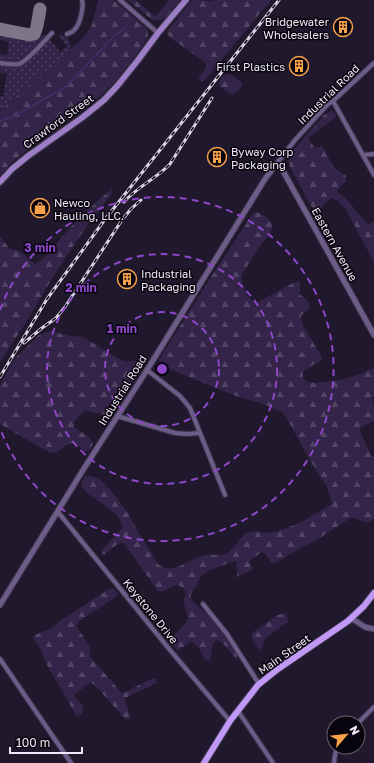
<svg xmlns="http://www.w3.org/2000/svg" width="374" height="763" font-family="'Golos Text',sans-serif">
<defs>
<pattern id="grass-dots" width="8" height="8" patternUnits="userSpaceOnUse"><rect width="8" height="8" fill="#342449"/><path d="M2 2h.1M6 6h.1" fill="none" stroke="#524464" stroke-width="1.8" stroke-linecap="round"/></pattern>
<pattern id="forest-firs" width="22" height="20" patternUnits="userSpaceOnUse"><rect width="22" height="20" fill="#342449"/><path d="M5 1l3.5 6h-7zM16 11l3.5 6h-7z" fill="#524464"/></pattern>
</defs>
<rect width="100%" height="100%" fill="#20182d"/>
<!-- grass -->
<polygon fill="url(#grass-dots)" points="0,32 27,37 45,35 48,35 51,41 60,52 67,46 58,35 67,36 71,49 0,111 0,96 3,97 7,74 0,73 0,54 7,55 9,42 0,40"/>
<!-- forest -->
<g fill="url(#forest-firs)">
<polygon points="98,0 114,0 146,28 148,31 148,37 139,51 116,81 91,104 33,145 11,163 0,175 0,111 71,49 85,36 92,25"/>
<path d="M128,0H135L155,16L157,15L169,0H180C172,10 165,26 151,19Z"/>
<polygon points="192,0 212,1 214,0 271,0 205,80 202,82 199,80 199,78 206,68 206,63 172,39 168,35 167,32"/>
<polygon points="227,74 230,74 242,83 242,86 239,90 232,95 220,87 219,84 222,77"/>
<path d="M331,111L334,112L336,115L335,118L308,138L314,147H319L322,146L333,166L338,171L346,176V181L337,191C339,194 343,196 346,199C354,207 360,217 368,224L374,221V262L346,210L338,201L332,198L325,203L319,213L316,215L290,167L288,159L290,154L324,115Z"/>
<path d="M113,187L110,196L91,220L54,275L30,316L0,362V237L10,249L17,250L22,253L35,264C50,256 58,240 70,228C83,214 98,201 113,187Z"/>
<path d="M254,212C262,212 269,219 273,225L270,234L262,243L241,276C243,286 246,299 256,303L295,282L298,281L300,284V294L308,301L310,307L301,316L302,324L321,356L322,360L303,371V378L307,382C330,384 353,378 374,368V396L372,398L374,407V421L359,428L372,457L374,456V519L367,523L355,518H350L317,540L302,547L276,563H271L266,554L262,552L250,560L252,570L239,576L237,577V563L235,561C225,565 208,569 201,576C198,579 198,584 196,587C193,591 190,593 191,598C193,604 205,611 209,615C218,625 235,646 238,659L237,660C233,656 217,629 212,646C211,651 211,657 210,662L205,659L198,647L191,641L178,651L168,640L184,626L188,618L183,600L186,595L185,590L180,586L176,585L161,592L158,591L126,546L122,543L116,545L104,555L102,554L101,551L123,527L117,515L87,493L81,486L82,482L85,476H92L102,481L117,498L128,513L137,530L159,565C174,575 187,560 201,556C206,554 221,555 227,554L246,533L253,531L268,533L282,530L301,522L332,504L327,487L308,457L289,422L282,412L260,403L233,395L167,368L160,363L159,360L207,283Z"/>
<path d="M50,331L70,336L83,337L123,361C131,362 135,360 143,362L145,365L110,416L87,411L82,412L74,422V427L90,438L93,444L90,450L85,452C82,450 79,446 75,444C66,441 64,449 58,452C53,454 49,452 45,450L0,424V385L14,359L39,335Z"/>
<polygon points="114,588 118,595 113,599 79,621 77,626 79,630 90,647 90,653 91,658 122,693 125,692 151,679 156,679 157,683 125,698 125,701 128,708 130,718 126,720 95,685 91,683 88,684 74,695 75,697 84,707 82,712 77,717 47,665 41,650 33,638 37,634 52,628 60,621 109,589"/>
<path d="M286,613L288,622L271,634L265,639L261,650C255,646 251,641 252,633L278,615Z"/>
</g>
<g fill="none" stroke-linecap="round" stroke-linejoin="round">
<!-- stream -->
<polyline stroke="#472c68" stroke-width="1.5" points="0,121 13,117 67,86 112,38 126,27"/>
<!-- taxiway -->
<path stroke="#7d7688" stroke-width="13" d="M0,29L30,35C31,34 33,34 34,34C37,31 39,14 40,9"/>
<!-- minor casing -->
<g stroke="#3d354a" stroke-width="6">
<g id="minor">
<polyline points="120,0 158,33"/>
<path d="M67,34C70,33 73,32 75,29C80,24 84,7 82,0"/>
<path d="M0,63C6,64 13,65 19,64C28,61 45,40 52,33"/>
<polyline points="333,101 374,175"/>
<polyline points="363,155 374,154"/>
<polyline points="278,162 295,140 328,104 333,101 374,63"/>
<polyline points="147,370 180,396 190,408 225,495"/>
<polyline points="117,416 175,433 187,434 200,433"/>
<polyline points="58,512 170,650 230,721"/>
<polyline points="203,604 227,634 259,684"/>
<polyline points="0,659 71,763"/>
<polyline points="238,711 273,763"/>
<polyline points="358,723 374,707"/>
<polyline points="334,763 335,755 337,747"/>
</g>
</g>
<!-- tertiary casing -->
<g stroke="#3d354a" stroke-width="7">
<g id="tertiary">
<polyline points="0,605 83,470 147,370 265,179 278,162 374,335"/>
<polyline points="351,618 365,627 374,629"/>
</g>
</g>
<!-- secondary casing -->
<g stroke="#3d354a" stroke-width="8">
<polyline id="secondary" points="0,182 12,169 28,156 83,117 104,100 118,85 138,60 158,33 186,0"/>
</g>
<!-- primary casing -->
<g stroke="#3d354a" stroke-width="8">
<polyline id="primary" points="204,763 230,721 258,685 278,669 348,621 364,606 374,593"/>
</g>
<!-- minor -->
<use href="#minor" stroke="#6d5b88" stroke-width="4"/>
<!-- tertiary -->
<use href="#tertiary" stroke="#6d5b88" stroke-width="5"/>
<!-- secondary -->
<use href="#secondary" stroke="#9c7ec7" stroke-width="5.5"/>
<!-- primary -->
<use href="#primary" stroke="#c099f7" stroke-width="6"/>
<!-- rail casing -->
<g stroke="#dad3e4" stroke-width="3">
<g id="rail">
<path d="M124,202C138,186 156,179 170,164L212,98"/>
<polyline points="24,343 42,328 56,318 65,307 122,220 131,209 141,200"/>
<polyline points="0,377 47,299 106,218 279,0"/>
</g>
</g>
<!-- rail -->
<use href="#rail" stroke="#09050e" stroke-width="1.5" stroke-dasharray="4.5" stroke-linecap="butt"/>
</g>
<!-- distance rings -->
<g fill="none" stroke="#8c48c8" stroke-width="2" stroke-dasharray="7 5">
<circle cx="162" cy="369" r="57"/>
<circle cx="162" cy="369" r="115"/>
<path d="M0 310A172 172 0 1 1 0 428"/>
</g>
<!-- icons -->
<defs>
<g id="building-ring" transform="scale(1)"><circle r="9.5" fill="#09050e" stroke="#f8a14a" stroke-width="1.5"/><path d="M-4-6H4V6H1V3H-1V6H-4ZM-2.5-4.3h1.7v1.8h-1.7ZM.8-4.3h1.7v1.8H.8ZM-2.5-1h1.7V.8h-1.7ZM.8-1h1.7V.8H.8Z" fill="#f8a14a"/></g>
<g id="shop-ring" transform="scale(1)"><circle r="9.5" fill="#09050e" stroke="#f8a14a" stroke-width="1.5"/><path d="M-5-2.5h2.3a2.7 3.5 0 0 1 5.4 0H5L5.5 6h-11ZM-1.5-2.5h3a1.5 2.3 0 0 0-3 0Z" fill="#f8a14a"/></g>
</defs>
<g fill-rule="evenodd">
<use href="#building-ring" x="343" y="27"/>
<use href="#building-ring" x="299" y="66"/>
<use href="#building-ring" x="217" y="157"/>
<use href="#shop-ring" x="40" y="208"/>
<use href="#building-ring" x="127" y="279"/>
</g>
<g text-anchor="middle" dominant-baseline="central" stroke-width="3" stroke-linejoin="round" paint-order="stroke">
<!-- poi labels -->
<g font-size="11" fill="#efe9f9" stroke="#09050e" text-anchor="start">
<text x="329" y="21" text-anchor="end">Bridgewater<tspan x="329" dy="13">Wholesalers</tspan></text>
<text x="285" y="66" text-anchor="end">First Plastics</text>
<text x="231" y="151">Byway Corp<tspan x="231" dy="13">Packaging</tspan></text>
<text x="54" y="202">Newco<tspan x="54" dy="13">Hauling, LLC.</tspan></text>
<text x="141" y="273">Industrial<tspan x="141" dy="13">Packaging</tspan></text>
</g>
<!-- street labels -->
<g font-size="11" fill="#efe9f9" stroke="#09050e">
<text transform="translate(328 94) rotate(-44)">Industrial Road</text>
<text transform="translate(58 121) rotate(-36)">Crawford Street</text>
<text transform="translate(335 244) rotate(61)">Eastern Avenue</text>
<text transform="translate(122 390) rotate(-58)">Industrial Road</text>
<text transform="translate(151 611) rotate(51)">Keystone Drive</text>
<text transform="translate(284 654) rotate(-35)">Main Street</text>
</g>
</g>
<circle cx="162" cy="369" r="6" fill="#8c48c8" stroke="#09050e" stroke-width="2"/>
<g font-size="12" text-anchor="middle" font-weight="bold" fill="#8c48c8" stroke="#09050e" stroke-width="3" stroke-linejoin="round" paint-order="stroke">
<text x="40" y="252">3 min</text>
<text x="81" y="292">2 min</text>
<text x="122" y="333">1 min</text>
</g>
<!-- north arrow -->
<g transform="translate(346 735) rotate(62)"><circle r="19" fill="#09050e" stroke="#65606c"/>
<path d="M0-3L7 15L0 10L-7 15Z" fill="#f8a14a"/>
<text y="-6" font-size="11" font-weight="bold" text-anchor="middle" fill="#efe9f9">N</text>
</g>
<!-- scale -->
<path d="M10 747v6h72v-6" fill="none" stroke="#efe9f9" stroke-width="2"/>
<text x="16" y="747" font-size="12" fill="#efe9f9" stroke="#09050e" stroke-width="3" paint-order="stroke">100 m</text>
</svg>
